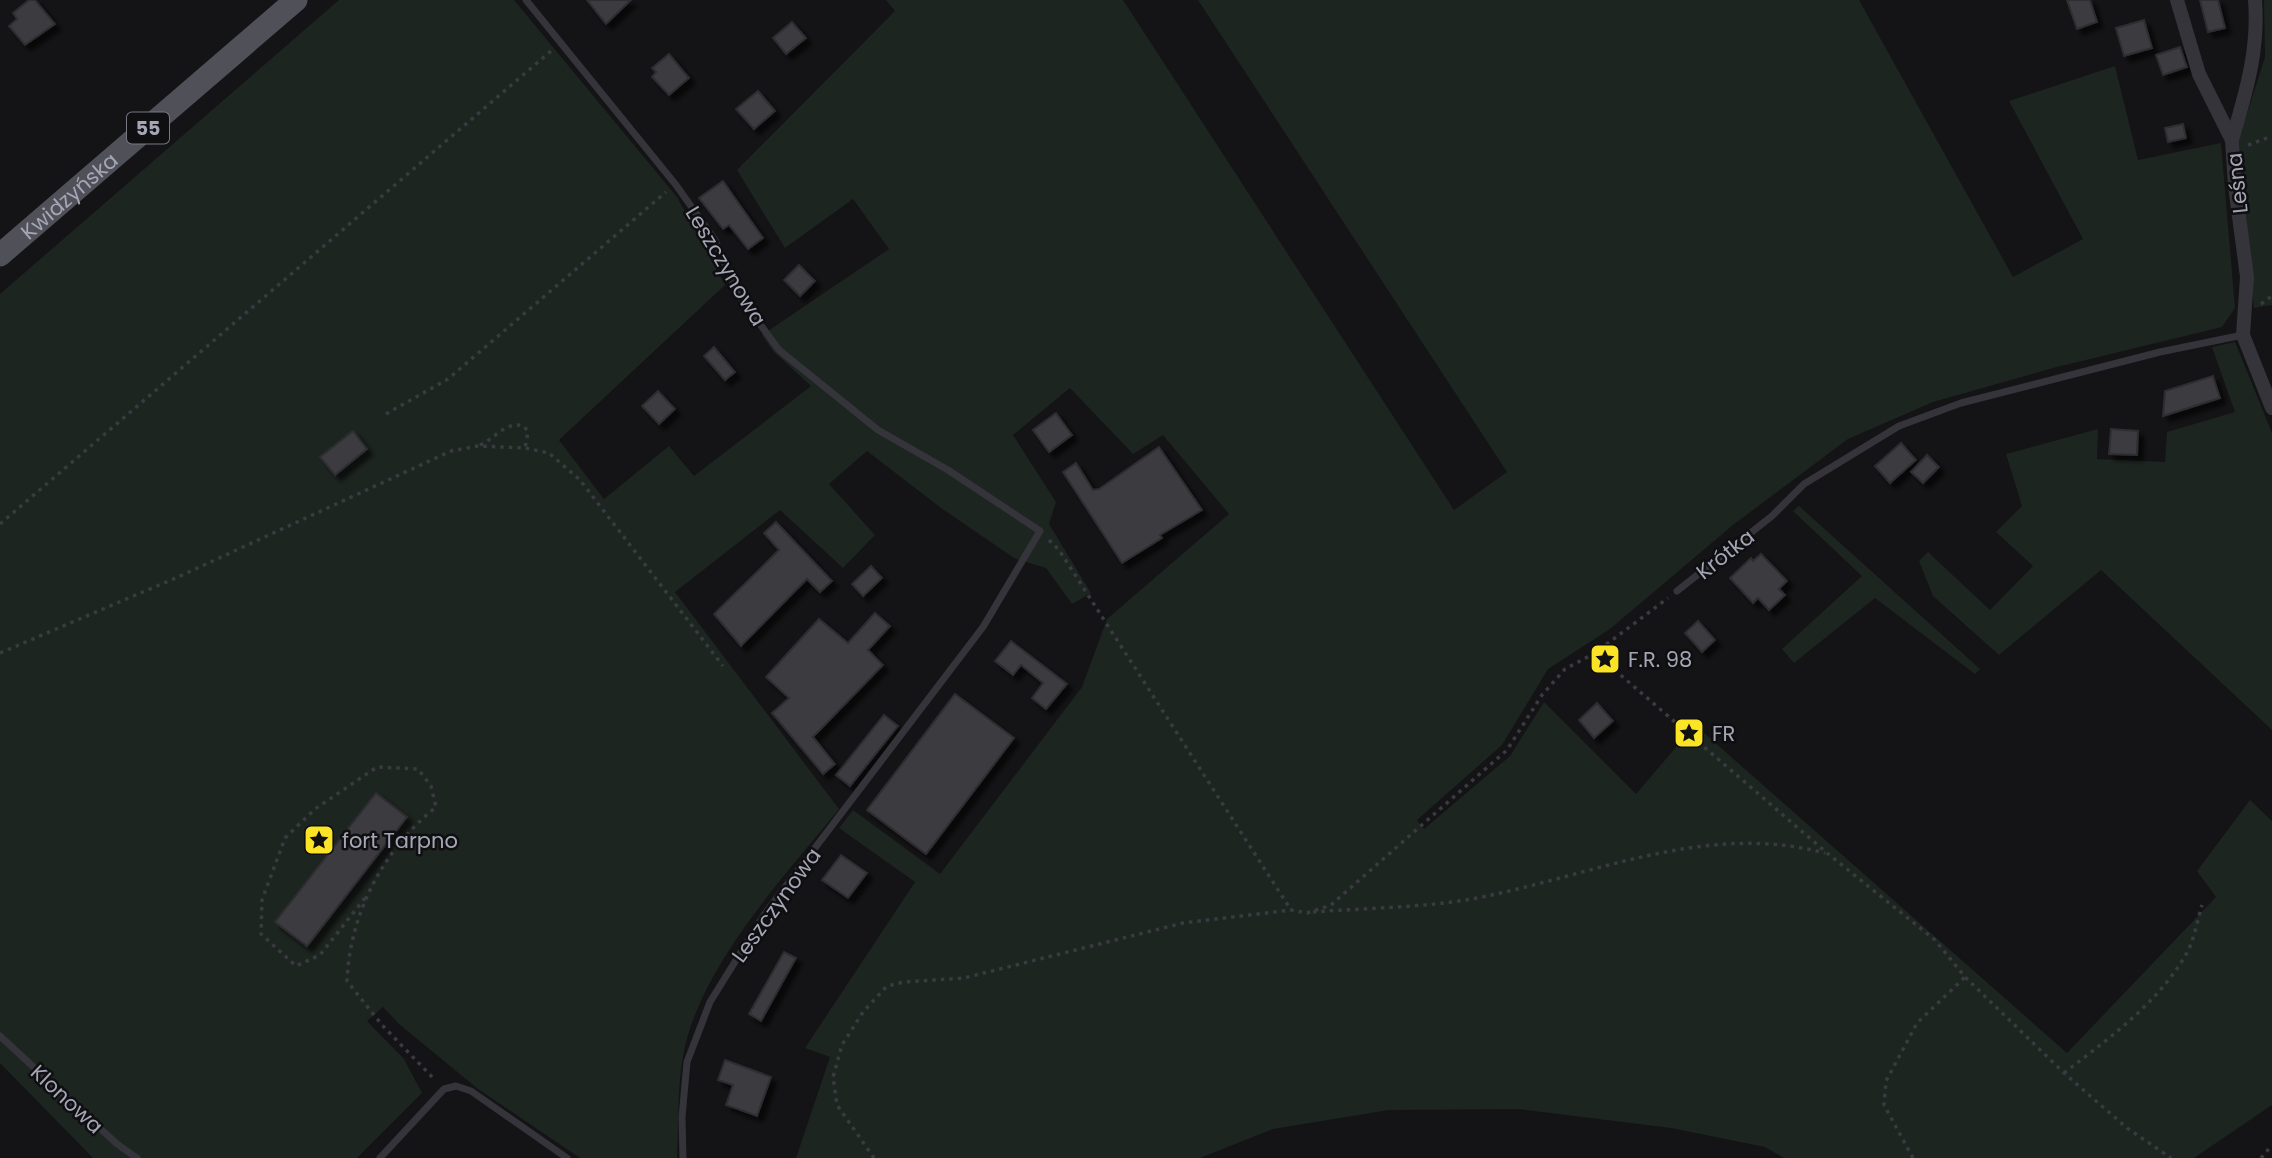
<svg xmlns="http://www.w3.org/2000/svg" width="2272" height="1158" font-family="Poppins,sans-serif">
<defs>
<filter id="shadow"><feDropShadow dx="5.5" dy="5.5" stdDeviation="2" flood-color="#0009"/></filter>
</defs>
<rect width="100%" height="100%" fill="#141315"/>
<!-- green -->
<g fill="#1d2520">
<path d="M339,0H514L677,197L725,285L559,440L604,499L669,446L694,476L811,386L773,351L762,335L889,249L853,199L785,248L737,170L895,11L886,0H1123L1454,510L1507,472L1198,0H1859L2013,277L2083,239L2009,101L2115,66L2138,160L2221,143L2235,308L2222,327L2053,368L1933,402L1848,439L1733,525L1610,629L1548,669L1502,745L1417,820L1424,829L1510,756L1544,702L1636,794L1695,725L2067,1053L2216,897L2197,871L2250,800L2272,821V1105L2194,1158H1784L1765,1147L1671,1128L1518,1109L1389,1110L1273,1129L1200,1158H796L830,1057L805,1048L915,882L839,828L853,810L940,874L1082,687L1107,619L1229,514L1163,435L1133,454L1070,388L1013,435L1056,502L1049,524L1091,593L1072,604L1046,568L1014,558L941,508L867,451L829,484L875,535L843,568L780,510L675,592L839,809C784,877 699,967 683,1056C677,1090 679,1124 677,1158H580L478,1089L399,1024L383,1007L367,1021L404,1059L422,1093L357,1158H93L0,1063V294Z"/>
<polygon points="2264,0 2272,0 2272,305 2254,308 2239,139 2265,57"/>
<polygon points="2235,342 2272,433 2272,730 2101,570 1999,655 1933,596 1919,561 1928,552 1990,610 2033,566 1996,532 2022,506 2006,454 2098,429 2097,459 2165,462 2167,432 2235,412 2212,347"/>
<polygon points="1799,506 1980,669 1975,674 1875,598 1794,663 1782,649 1862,576 1793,511"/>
</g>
<!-- building -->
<g fill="#3b3a40" stroke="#2e2d31" stroke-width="2" filter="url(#shadow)">
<polygon points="29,0 35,0 55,24 25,45 9,26 17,19 13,13"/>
<polygon points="587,0 631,0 606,24"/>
<polygon points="2067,0 2090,0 2097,22 2077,29"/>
<polygon points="2200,0 2218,0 2225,28 2208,32"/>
<polygon points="2144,20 2152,48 2124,56 2116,28"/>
<polygon points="792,22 806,38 786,54 773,38"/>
<polygon points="2180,47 2187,67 2163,75 2156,55"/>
<polygon points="669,54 689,78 669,95 652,77 656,72 652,68"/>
<polygon points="758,91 775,111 754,129 736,109"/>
<polygon points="2183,124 2186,138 2168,142 2165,128"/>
<polygon points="723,181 763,238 748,249 729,225 723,229 699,198"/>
<polygon points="799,265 815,281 800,296 784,280"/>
<polygon points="714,347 735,372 725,380 704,356"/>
<polygon points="2213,376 2220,398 2163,416 2165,391"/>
<polygon points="658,391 675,409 659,424 642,406"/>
<polygon points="1056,413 1072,435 1049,452 1033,430"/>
<polygon points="2111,429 2138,431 2137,455 2109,454"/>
<polygon points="353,431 367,449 335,475 320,457"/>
<polygon points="1901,443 1916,460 1890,483 1875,466"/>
<polygon points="1159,447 1202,510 1160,535 1162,538 1122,563 1063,472 1076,463 1093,490 1099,489"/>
<polygon points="1927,455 1939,467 1923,483 1911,472"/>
<polygon points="776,522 832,581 820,592 807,579 741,646 714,614 779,550 764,533"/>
<polygon points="1761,554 1787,581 1779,589 1785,595 1769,610 1758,598 1753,603 1730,578 1751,558 1753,561"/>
<polygon points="871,566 882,578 863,596 852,584"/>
<polygon points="875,613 890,626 868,650 883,665 813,737 835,764 823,774 772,713 789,698 766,677 819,619 848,643"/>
<polygon points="1698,621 1715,640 1702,652 1685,633"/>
<polygon points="1011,641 1067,684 1046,709 1032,698 1043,683 1021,665 1013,675 995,661"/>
<polygon points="955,694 1014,738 926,854 867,810"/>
<polygon points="1597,703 1613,721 1594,738 1579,720"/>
<polygon points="884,715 898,726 850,786 836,775"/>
<polygon points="376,793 407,817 307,946 275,922"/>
<polygon points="841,855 867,873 848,898 822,880"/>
<polygon points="784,952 796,958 761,1021 749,1014"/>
<polygon points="725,1060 771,1077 757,1116 726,1105 733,1085 718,1080"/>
</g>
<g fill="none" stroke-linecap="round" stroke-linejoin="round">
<!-- path -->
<g stroke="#3a3a41" stroke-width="3.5" stroke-dasharray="3.5 5" stroke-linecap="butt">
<polyline points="2248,145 2272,136"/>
<polyline points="2261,304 2272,296"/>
<polyline points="386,414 448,379 666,192"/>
<path d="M480,445C496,438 505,421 524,426L528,432L525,448"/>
<polyline points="0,524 551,51"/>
<polyline points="1049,540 1059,550 1291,910"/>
<polyline points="0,653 178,577 451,451 478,446 525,448 549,453 580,480 723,666"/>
<polyline points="1595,653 1827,853 1935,940 1965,977 2064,1073 2127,1128 2171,1158"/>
<path d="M365,898L320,955L296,966L261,934L262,900L285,838L315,809L377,767L418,769L431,786L436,807C383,850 350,913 347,981L382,1025L435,1080"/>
<path d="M1313,912C1365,908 1420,908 1472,899C1590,877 1704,821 1825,853"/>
<path d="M2064,1073C2108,1039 2156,1005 2185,956C2194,942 2197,921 2202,905"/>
<polyline points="874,1158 837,1105 833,1077 842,1045 863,1012 887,986 904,982 964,978 1183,923 1291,910 1307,913 1331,905 1507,750 1542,695 1565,669 1595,653 1668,598"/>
<polyline points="1913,1158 1884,1105 1886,1081 1917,1023 1965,977"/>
<polyline points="2261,1158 2272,1145"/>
</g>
<!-- lane -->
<g stroke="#34343a" stroke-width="7">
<polyline points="526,0 676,185 715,240 737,293 779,350 878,430 948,470 1040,531 983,627 764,915 710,1002 687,1062 682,1117 683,1158"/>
<polyline points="1677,591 1772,516 1804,484 1899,426 1961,403 2160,352 2243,335"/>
<polyline points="0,1036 117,1144 137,1158"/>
<polyline points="380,1158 444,1089 456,1086 471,1091 567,1158"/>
</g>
<!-- street -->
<g stroke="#34343a" stroke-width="14">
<polyline points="2177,0 2199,74 2232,140 2235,186 2247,277 2243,335 2272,408"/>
<path d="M2232,140C2246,92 2259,50 2255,0"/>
</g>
<!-- primary -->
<path stroke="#505059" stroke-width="23" id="s1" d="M0,255L296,0"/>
</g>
<!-- icons -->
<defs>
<g id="sight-square" transform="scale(1.575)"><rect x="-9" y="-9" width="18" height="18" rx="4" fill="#fbe325" stroke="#0f0e10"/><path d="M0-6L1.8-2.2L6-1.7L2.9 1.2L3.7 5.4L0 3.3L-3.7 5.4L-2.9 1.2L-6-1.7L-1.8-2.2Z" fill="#111"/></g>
</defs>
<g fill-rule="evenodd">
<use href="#sight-square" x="1605" y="659"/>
<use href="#sight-square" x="1689" y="733"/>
<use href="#sight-square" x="319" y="840"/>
</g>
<g text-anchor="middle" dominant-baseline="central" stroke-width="5" stroke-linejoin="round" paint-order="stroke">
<!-- shield labels -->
<rect fill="#0f0e10" stroke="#777884" stroke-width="2" x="127" y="112.5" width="42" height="31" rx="5"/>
<g font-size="19" font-weight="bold" fill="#a4a6b6">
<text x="148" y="128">55</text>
</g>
<!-- street labels -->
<g font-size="21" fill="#a4a6b6" stroke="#0f0e10">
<text transform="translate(2237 183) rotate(-96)">Leśna</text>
<text stroke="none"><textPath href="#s1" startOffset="91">Kwidzyńska</textPath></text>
<text transform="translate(726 266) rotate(59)">Leszczynowa</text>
<text transform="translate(1725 554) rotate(-38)">Krótka</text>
<text transform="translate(776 905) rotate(-54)">Leszczynowa</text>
<text transform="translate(67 1099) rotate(43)">Klonowa</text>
</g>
<!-- poi labels -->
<g font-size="21" fill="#a4a6b6" stroke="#0f0e10" text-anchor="start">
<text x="1628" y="659">F.R. 98</text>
<text x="1712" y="733">FR</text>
<text x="342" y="840">fort Tarpno</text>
</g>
</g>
</svg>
